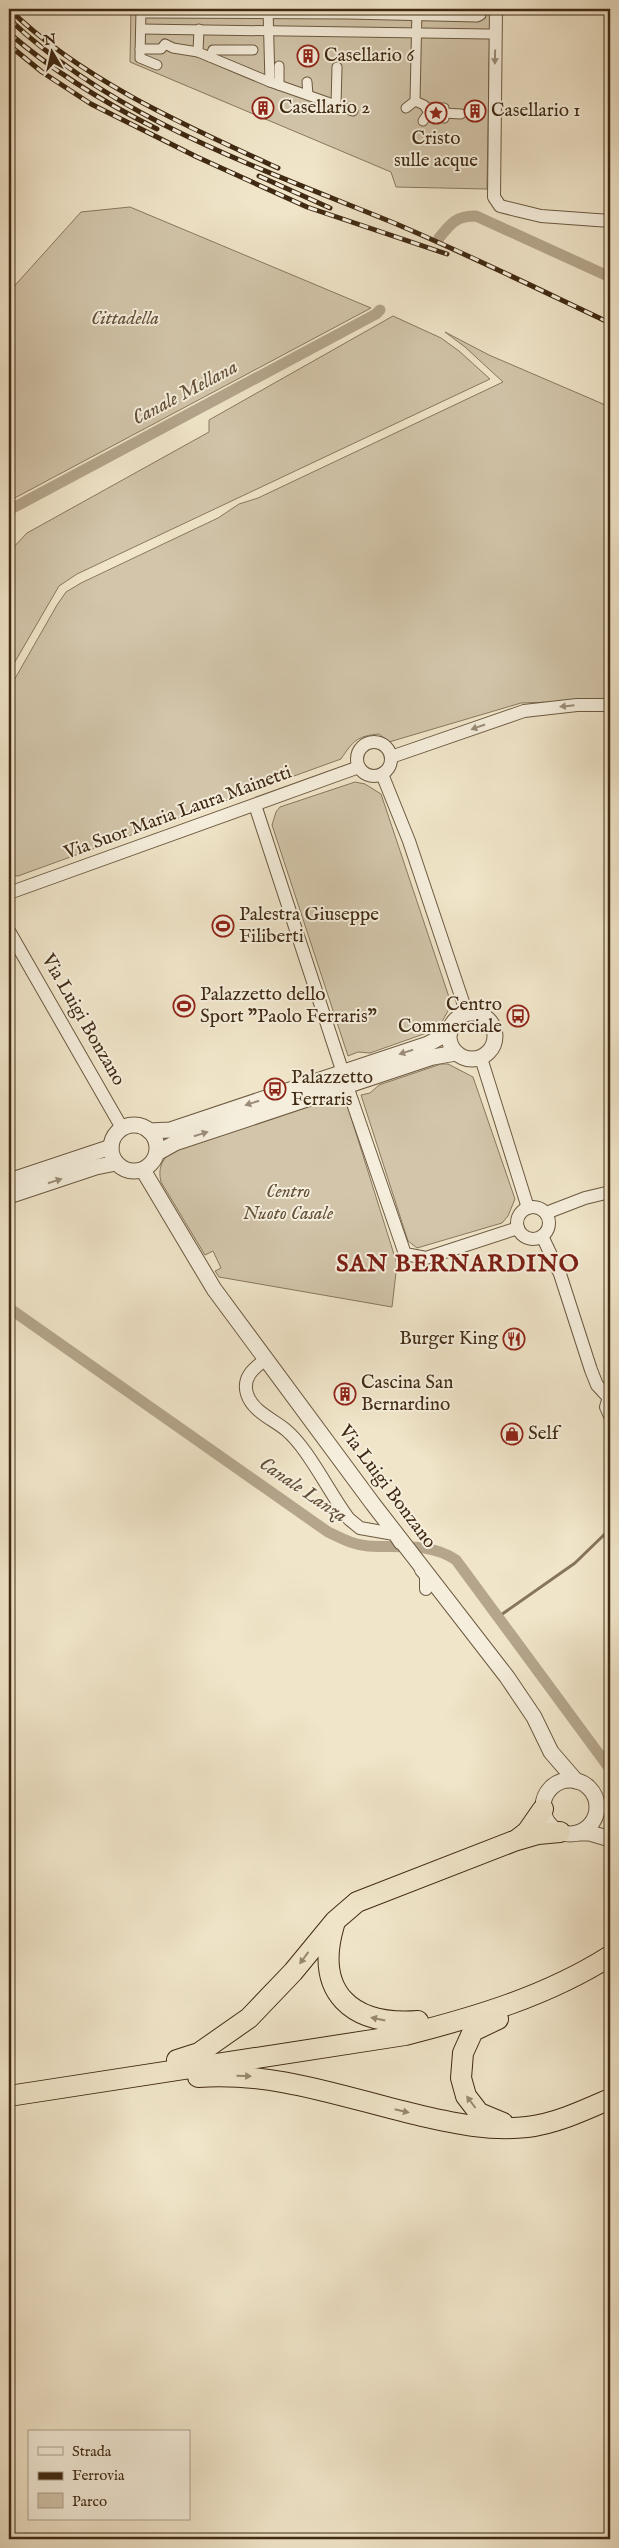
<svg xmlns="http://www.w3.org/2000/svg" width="619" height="2548" font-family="'IM FELL English',serif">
<rect width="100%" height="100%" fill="#f0e5c9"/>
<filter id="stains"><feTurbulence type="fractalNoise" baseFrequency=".004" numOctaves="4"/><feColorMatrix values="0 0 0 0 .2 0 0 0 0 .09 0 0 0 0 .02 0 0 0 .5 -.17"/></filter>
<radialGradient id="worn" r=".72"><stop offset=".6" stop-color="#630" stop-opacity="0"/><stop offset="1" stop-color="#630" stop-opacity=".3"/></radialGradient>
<!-- green -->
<g fill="#d2c5aa" stroke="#89785e">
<polygon points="131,9 490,9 487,189 396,187 391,172 130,62"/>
<polygon points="130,207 371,308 9,501 9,292 81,212"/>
<polygon points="393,316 441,338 459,351 490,379 77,574 59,586 9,672 9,552 27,533 209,432 209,420"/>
<path d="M445,332L489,355L610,407V700L521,703L389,742L379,734C357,736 353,741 341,759L18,876L9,875V689L57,605L66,592L81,583L218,518L239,504L258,498L503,382L465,347Z"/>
<polygon points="355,782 365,784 381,794 450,1000 449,1009 438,1029 370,1053 358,1052 348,1056 272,825 276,812 280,807"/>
<polygon points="441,1064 448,1064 473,1077 515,1199 508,1216 502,1223 417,1248 408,1241 361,1095 370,1093 379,1085"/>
<path d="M345,1098L397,1264L392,1307L219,1277L215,1271L221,1268L213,1251L205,1255L161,1182C157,1166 164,1156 177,1148L324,1100L326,1104Z"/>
</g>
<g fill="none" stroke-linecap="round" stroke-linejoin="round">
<!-- stream -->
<polyline stroke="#86745b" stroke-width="3" points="498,1617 575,1563 610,1529"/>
<!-- canal -->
<g stroke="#b4a58b" stroke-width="11">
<path d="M439,238C451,223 456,216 476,216L610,277"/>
<polyline points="9,510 376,314 380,310"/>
<path d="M9,1308L328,1532C341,1538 353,1545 368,1546C400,1548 429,1542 456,1560L610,1769"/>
</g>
<!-- pedestrian casing -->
<g stroke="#6c5940" stroke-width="11">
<g id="pedestrian">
<polyline points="141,9 140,58 157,65"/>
<polyline points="268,9 270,82"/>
<polyline points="141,11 144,13 348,14 477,17 481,15 481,9"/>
<polyline points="141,29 489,34"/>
<polyline points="199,29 198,52 270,82 353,111"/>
<polyline points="140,49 161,49 165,44 173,48 198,52"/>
<polyline points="210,57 213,50 253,50"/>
<polyline points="307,82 308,95"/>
<polyline points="279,85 279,66"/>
<polyline points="415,101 417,9"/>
<polyline points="336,105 337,67"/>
<polyline points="406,108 415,101 424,105 429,112 423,121"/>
<polyline points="426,108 444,108 444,118 427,116"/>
<polyline points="444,113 461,114"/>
</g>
</g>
<!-- minor casing -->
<g stroke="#6c5940" stroke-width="14">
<g id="minor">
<polyline points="496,9 494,197 500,206 541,216 610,221"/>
<circle cx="374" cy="759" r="17"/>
<polyline points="391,757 524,711 577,705 610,705"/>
<polyline points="382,774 409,841 467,1014"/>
<polyline points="255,805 343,1073"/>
<polyline points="9,893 359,767"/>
<polyline points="9,931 122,1128"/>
<polyline points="481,1058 528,1208"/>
<polyline points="347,1086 405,1254 426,1258 518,1228"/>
<circle cx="533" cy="1223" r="16"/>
<polyline points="546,1213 585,1198 610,1192"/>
<polyline points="542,1236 560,1274 591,1370 597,1385 608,1397"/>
<path d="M266,1359C254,1368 242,1377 247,1394C253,1412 273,1419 286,1430C308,1448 330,1494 349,1519L360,1528L394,1534L400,1543"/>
<polyline points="610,1394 606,1407 610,1416"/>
<polyline points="421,1570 426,1576 426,1589"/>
</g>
</g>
<!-- tertiary casing -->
<g stroke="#6c5940" stroke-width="17">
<g id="tertiary">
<circle cx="472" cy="1036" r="23"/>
<circle cx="134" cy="1148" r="23"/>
<polyline points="149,1131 170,1130 428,1044 450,1032"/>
<polyline points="157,1153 175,1143 433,1057 456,1053"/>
<polyline points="143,1170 214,1289 373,1504 507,1677 534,1717 551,1752 576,1781"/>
<polyline points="9,1181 111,1147"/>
<polyline points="9,1196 96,1167 116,1163"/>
<circle cx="570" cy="1807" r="27"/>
<polyline points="579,1833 590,1833 610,1839"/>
</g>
</g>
<!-- trunk casing -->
<g stroke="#402a13" stroke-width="22">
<g id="trunk">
<polyline points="518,1839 527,1832 543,1809"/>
<path d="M334,1925C314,1993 352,2026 418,2021"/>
<polyline points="498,2019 473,2031 463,2053 461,2078 466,2096 479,2113 503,2123"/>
<polyline points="177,2060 199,2053 249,2018 293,1972 335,1921 357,1902 514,1841 538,1834 560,1832"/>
<path d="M198,2077C276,2071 348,2099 422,2116C457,2124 491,2131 527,2127C555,2124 585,2110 610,2099"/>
<path d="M9,2096L405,2035C476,2017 547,1996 610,1956"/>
</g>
</g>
<!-- pedestrian -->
<use href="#pedestrian" stroke="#f5eedc" stroke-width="9"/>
<!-- minor -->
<use href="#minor" stroke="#f5eedc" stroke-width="12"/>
<!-- tertiary -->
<use href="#tertiary" stroke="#f5eedc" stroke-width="15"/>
<!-- trunk -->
<use href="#trunk" stroke="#f0e5c9" stroke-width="20"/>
<!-- rail casing -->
<g stroke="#402a13" stroke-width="5">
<g id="rail">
<path d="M9,9C82,80 186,126 278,168"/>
<path d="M9,19C116,120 260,168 394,223C467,254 538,289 610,323"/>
<path d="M9,33C54,72 103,102 157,129"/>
<polyline points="9,45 42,72 91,104 197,157 307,207 447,254"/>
<polyline points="259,176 330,208"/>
</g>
</g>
<!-- rail -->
<use href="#rail" stroke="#f5eedc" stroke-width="3" stroke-dasharray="9" stroke-linecap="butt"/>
</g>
<!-- one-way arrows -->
<defs><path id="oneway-solid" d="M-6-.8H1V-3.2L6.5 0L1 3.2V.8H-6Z" transform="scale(1.25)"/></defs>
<g fill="#9a8c78">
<use href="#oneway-solid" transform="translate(495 57) rotate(91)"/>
<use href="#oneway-solid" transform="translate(567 706) rotate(174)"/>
<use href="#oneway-solid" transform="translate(478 727) rotate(161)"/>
<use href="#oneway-solid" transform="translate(406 1052) rotate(162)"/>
<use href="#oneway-solid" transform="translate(252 1103) rotate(162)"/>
<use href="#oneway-solid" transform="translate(201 1134) rotate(-18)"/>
<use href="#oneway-solid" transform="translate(55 1181) rotate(-18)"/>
</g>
<g fill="#98886e">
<use href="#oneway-solid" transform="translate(304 1958) rotate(126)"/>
<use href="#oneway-solid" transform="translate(378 2019) rotate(-168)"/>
<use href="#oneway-solid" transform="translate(244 2076) rotate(2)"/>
<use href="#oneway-solid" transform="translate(471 2102) rotate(-127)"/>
<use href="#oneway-solid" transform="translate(402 2111) rotate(13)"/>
</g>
<!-- icons -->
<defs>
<g id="building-ring" transform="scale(1.125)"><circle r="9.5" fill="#f5eedc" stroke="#8f2418" stroke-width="1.5"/><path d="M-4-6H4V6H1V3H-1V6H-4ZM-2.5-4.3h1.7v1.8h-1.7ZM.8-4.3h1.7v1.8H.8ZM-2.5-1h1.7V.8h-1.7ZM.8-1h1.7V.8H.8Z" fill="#8f2418"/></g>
<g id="sight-ring" transform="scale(1.125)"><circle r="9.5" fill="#f5eedc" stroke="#8f2418" stroke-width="1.5"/><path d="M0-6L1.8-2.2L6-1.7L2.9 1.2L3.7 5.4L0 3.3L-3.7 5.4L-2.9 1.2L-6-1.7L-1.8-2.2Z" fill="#8f2418"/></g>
<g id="stadium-ring" transform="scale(1.125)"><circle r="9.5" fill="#f5eedc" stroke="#8f2418" stroke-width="1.5"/><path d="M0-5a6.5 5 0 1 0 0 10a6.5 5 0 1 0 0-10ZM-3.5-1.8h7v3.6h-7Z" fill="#8f2418"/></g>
<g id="bus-ring" transform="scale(1.125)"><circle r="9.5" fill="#f5eedc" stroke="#8f2418" stroke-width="1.5"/><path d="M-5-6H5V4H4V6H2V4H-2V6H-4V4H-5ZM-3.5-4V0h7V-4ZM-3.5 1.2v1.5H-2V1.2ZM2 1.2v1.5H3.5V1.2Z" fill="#8f2418"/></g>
<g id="restaurant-ring" transform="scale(1.125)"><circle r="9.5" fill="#f5eedc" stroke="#8f2418" stroke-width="1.5"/><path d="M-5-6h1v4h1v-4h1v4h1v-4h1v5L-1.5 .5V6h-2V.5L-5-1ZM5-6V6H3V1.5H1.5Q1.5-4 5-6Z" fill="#8f2418"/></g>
<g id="shop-ring" transform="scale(1.125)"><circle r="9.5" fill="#f5eedc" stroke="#8f2418" stroke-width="1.5"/><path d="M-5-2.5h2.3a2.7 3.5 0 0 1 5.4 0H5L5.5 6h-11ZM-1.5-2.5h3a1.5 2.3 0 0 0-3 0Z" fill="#8f2418"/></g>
</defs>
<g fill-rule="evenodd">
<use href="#building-ring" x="308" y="56"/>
<use href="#building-ring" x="263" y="108"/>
<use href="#building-ring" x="475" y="111"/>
<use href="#sight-ring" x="436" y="113"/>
<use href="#stadium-ring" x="223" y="926"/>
<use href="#stadium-ring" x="184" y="1006"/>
<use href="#bus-ring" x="518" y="1016"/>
<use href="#bus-ring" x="275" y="1089"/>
<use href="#restaurant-ring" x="514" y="1339"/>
<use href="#building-ring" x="345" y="1394"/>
<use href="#shop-ring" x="512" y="1434"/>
</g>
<g text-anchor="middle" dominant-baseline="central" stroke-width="4" stroke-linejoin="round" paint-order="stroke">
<!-- poi labels -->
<g font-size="19" fill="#402a13" stroke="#f5eedc" text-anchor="start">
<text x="324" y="56">Casellario 6</text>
<text x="279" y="108">Casellario 2</text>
<text x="491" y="111">Casellario 1</text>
<text x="436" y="139" text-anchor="middle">Cristo<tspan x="436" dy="22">sulle acque</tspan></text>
<text x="239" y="915">Palestra Giuseppe<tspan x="239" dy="22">Filiberti</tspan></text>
<text x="200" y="995">Palazzetto dello<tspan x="200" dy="22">Sport "Paolo Ferraris"</tspan></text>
<text x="502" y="1005" text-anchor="end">Centro<tspan x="502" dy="22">Commerciale</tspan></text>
<text x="291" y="1078">Palazzetto<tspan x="291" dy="22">Ferraris</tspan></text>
<text x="498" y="1339" text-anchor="end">Burger King</text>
<text x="361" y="1383">Cascina San<tspan x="361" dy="22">Bernardino</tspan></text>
<text x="528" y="1434">Self</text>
</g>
<!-- park labels -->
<g font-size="19" font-style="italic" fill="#645139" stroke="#f5eedc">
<text x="125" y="319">Cittadella</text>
<text x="288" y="1192">Centro<tspan x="288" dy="22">Nuoto Casale</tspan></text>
</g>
<!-- street labels -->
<g font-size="19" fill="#402a13" stroke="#f5eedc">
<text transform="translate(178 813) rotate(-20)">Via Suor Maria Laura Mainetti</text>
<text transform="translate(83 1020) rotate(60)">Via Luigi Bonzano</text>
<text transform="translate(387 1487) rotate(53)">Via Luigi Bonzano</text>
</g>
<!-- water labels -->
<g font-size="20" font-style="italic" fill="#634f37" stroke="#f5eedc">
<text transform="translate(185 393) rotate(-28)">Canale Mellana</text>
<text transform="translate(303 1490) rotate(34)">Canale Lanza</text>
</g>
<!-- district labels -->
<g font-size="24" font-weight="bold" letter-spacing="1" fill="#7a1f14" stroke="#f5eedc">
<text x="458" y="1264">SAN BERNARDINO</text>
</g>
</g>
<!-- margin -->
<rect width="619" height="2548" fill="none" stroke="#f0e5c9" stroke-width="30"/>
<rect x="10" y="10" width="599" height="2528" fill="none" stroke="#402a13" stroke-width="2.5"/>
<rect x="15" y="15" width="589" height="2518" fill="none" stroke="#402a13"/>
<!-- legend -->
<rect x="28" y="2430" width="162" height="90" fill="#f5eedc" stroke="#ada08c"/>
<rect x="38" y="2447" width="25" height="8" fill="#f5eedc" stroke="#ada08c"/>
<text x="72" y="2456" font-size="15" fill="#402a13">Strada</text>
<rect x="38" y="2472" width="25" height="8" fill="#402a13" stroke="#ada08c"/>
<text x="72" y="2480" font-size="15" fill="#402a13">Ferrovia</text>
<rect x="38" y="2493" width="25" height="15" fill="#d2c5aa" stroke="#ada08c"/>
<text x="72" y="2506" font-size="15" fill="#402a13">Parco</text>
<!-- north arrow -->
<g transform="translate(52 52) rotate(351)" stroke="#f5eedc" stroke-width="4" paint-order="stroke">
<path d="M0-4L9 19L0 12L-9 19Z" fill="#402a13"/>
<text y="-8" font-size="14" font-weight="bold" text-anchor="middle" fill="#402a13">N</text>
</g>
<rect width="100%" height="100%" filter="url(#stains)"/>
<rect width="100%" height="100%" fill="url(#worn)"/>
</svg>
